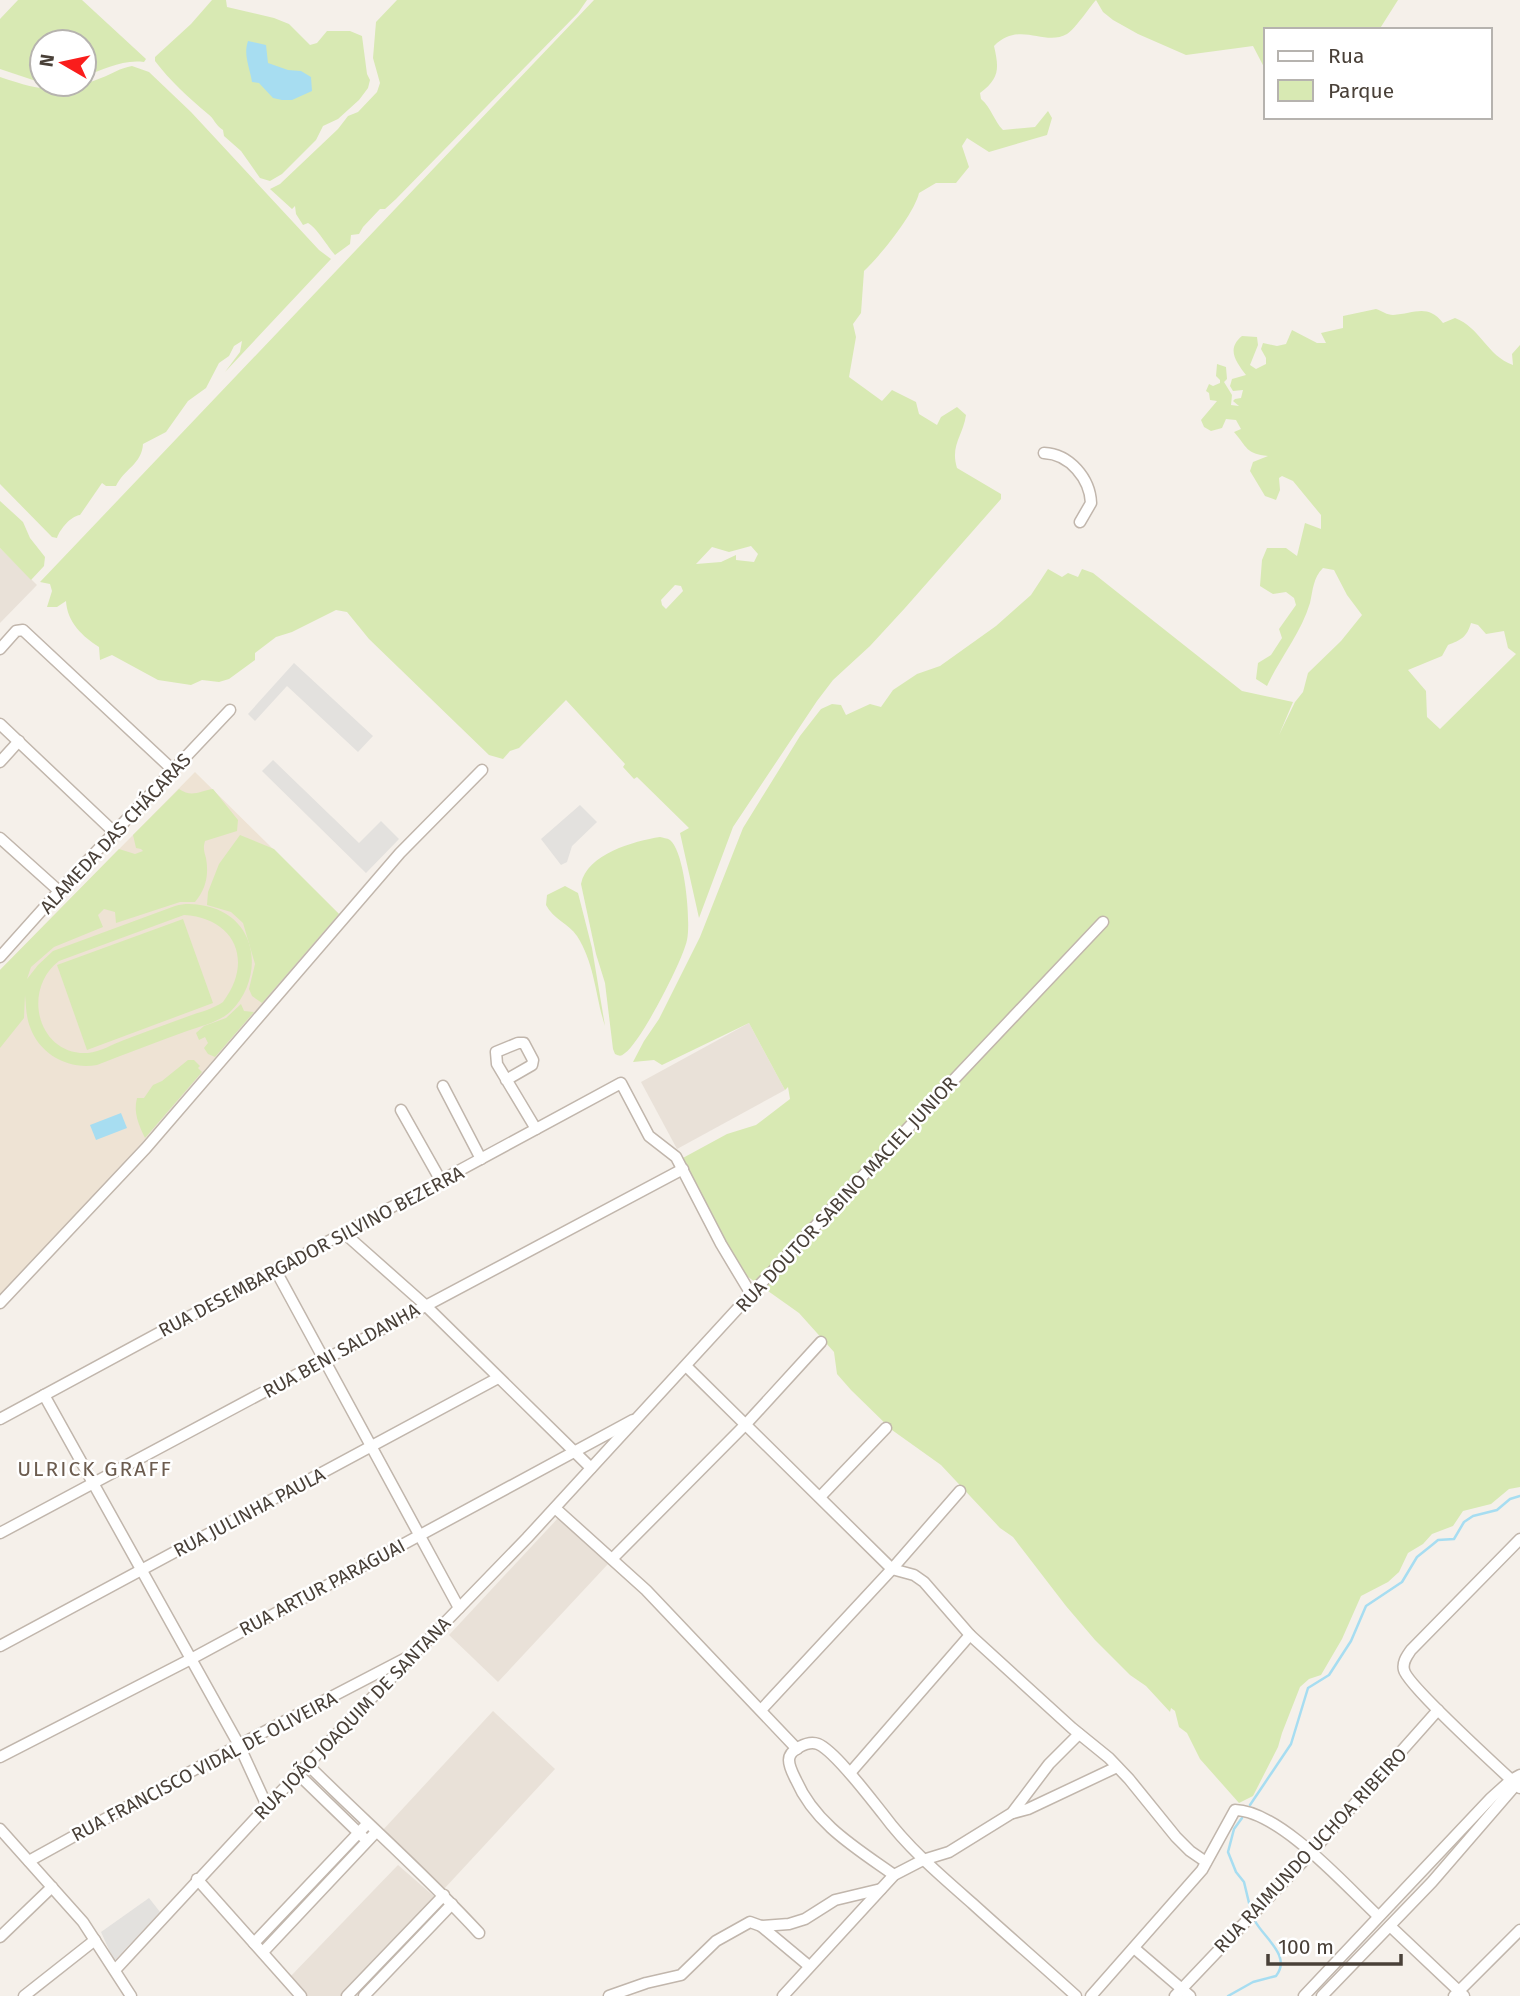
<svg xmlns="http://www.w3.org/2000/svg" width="1520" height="1996" font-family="'Fira Sans',sans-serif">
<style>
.residential{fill:#e9e1d8}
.education{fill:#eee3d4}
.green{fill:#d8e9b3;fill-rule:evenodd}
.parking{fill:#e3e1de}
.water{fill:#a7ddf1}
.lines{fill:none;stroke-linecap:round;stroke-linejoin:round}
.stream{stroke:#a7ddf1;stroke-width:2.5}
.minor-casing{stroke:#c1b6ac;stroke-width:13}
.minor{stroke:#fff;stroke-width:10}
.labels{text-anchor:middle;stroke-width:5;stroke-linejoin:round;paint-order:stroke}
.street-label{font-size:19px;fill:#494038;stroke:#fff}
.neighbourhood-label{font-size:21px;letter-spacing:2px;fill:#6c5c4f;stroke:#fff}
</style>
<rect width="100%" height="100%" fill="#f5f0ea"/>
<g class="residential">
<path d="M0,548L37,585L0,623Z"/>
<path d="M749,1023L785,1090L677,1149L641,1082Z"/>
<path d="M559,1517L608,1564L498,1682L449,1635Z"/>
<path d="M493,1711L555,1769L444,1889L382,1831Z"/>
<path d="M398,1865L437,1899L344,1996H305L289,1978Z"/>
</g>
<path class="education" d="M195,772L339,914L127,1160L0,1297V970Z"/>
<g class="green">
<path d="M18,0H82L146,59L144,62C122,59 104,70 84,76V42H42V83L0,69V19Z"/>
<path d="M212,0H226L227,7L274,18L289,24L310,45L317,43L327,31H350L362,36L367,74L370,80L368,88L359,100L338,119L323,126L316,140L282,174L270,181L260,178L241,151L224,136L223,130C215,125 214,118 208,114C189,98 170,81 155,61V57L191,24Z"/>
<path d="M397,0H587L578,13L396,199L385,209H380L363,227L359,234L351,235L350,244L335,255C328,247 316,227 308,223L303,225L296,214L295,206L292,209L270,189L280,184L338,129L348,116L358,112L377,92L380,83L373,58L376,22Z"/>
<path d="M594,0H1398L1379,30H1266L1265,69L1253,46L1186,55L1138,34L1113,20L1103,12L1096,0C1088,9 1076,28 1067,34C1044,47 1020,20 994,46C999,68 1000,78 980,93L981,99C991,107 994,121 1003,130L1035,127L1048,111L1052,118L1047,135L989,152L967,138L962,146L969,167L956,183H936L919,193C914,214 881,255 864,271L861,313L853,324L856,337L849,377L882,401L892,390L916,402L919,414L937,425L941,417L957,407L966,415C963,436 950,445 957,468L1001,494V499L905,608L870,646L833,680L817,701L733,827L699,918L680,833L689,828L637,777L634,779L623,767L625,764L566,700L519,748L510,751L503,759L489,755L369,639L347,612L336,610L292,632L276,637L255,653V660L229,679L219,682L202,680L191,685L158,680L112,655L100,660L99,647C83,637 67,622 66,601L57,607H47L52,591L50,584L40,582ZM751,546L758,554L754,562L736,560V555L721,562L696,564L712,547L729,552ZM675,585L681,586L683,591L666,609L662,605L661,600Z"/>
<path d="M132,66L149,72L191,112L319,250L331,259L225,372L240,352L242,341L234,346L229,356L219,363L206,388L188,401L166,432L143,444C142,464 124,469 116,486H106L102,483L80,515C71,516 60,529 57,538L52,537L0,484V77C42,91 59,95 101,78C112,74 120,68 132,66Z"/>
<path d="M1376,309C1382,311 1387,315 1393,315C1414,314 1427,303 1443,323L1455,318C1480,327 1487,356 1513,365L1512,354L1520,345V1487L1509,1489L1491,1504L1463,1511L1453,1526L1432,1534L1423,1544L1408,1553L1399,1572L1388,1582L1361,1596L1342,1639L1321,1675L1309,1679L1300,1687L1282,1733L1278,1747L1253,1796L1239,1803L1200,1759L1187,1733L1179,1727L1175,1711L1171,1708L1170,1712L1146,1686L1130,1675L1095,1640L1066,1606L1013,1537L1000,1528L941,1465L892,1430L851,1390L837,1374L834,1352L799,1313L741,1272L681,1159L727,1134L756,1125L790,1099L788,1087L785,1090L749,1023L662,1065L654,1060L633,1062L644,1041L659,1019L700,937L743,828L800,736L821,709L832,704L841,705L846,715L870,704L881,707L893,690L917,674L940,666L996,626L1031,595L1048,569L1062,577L1068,573L1078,577L1082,569L1093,573L1242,691L1293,702L1279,735L1295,702L1303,692L1308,673L1341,641L1362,615L1347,595L1334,570L1323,568C1313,578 1313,590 1310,603C1301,633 1280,658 1267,686L1256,679L1258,663L1271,655L1282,638L1279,629L1296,605L1294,598L1286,592L1273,594L1260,586L1262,560L1267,548H1286L1297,556L1305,523L1321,529V515L1293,481L1282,476L1279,478L1280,490L1276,500L1265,496L1250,471L1253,462L1268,456C1246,454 1247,447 1234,432L1241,429L1236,420L1226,419L1222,428L1211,431L1204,427L1201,420L1217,401L1210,400L1209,393L1206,391L1209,384L1213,386L1220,383V380L1216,376L1217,364L1226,367L1227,379L1224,382L1232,395L1231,405L1239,406L1233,401L1235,399L1241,398L1243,390L1233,391L1230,386L1232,379L1246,375C1236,362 1226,349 1242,336L1257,337L1258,345L1250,365L1256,369L1266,364V358L1261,349L1263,343L1277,346L1286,344L1292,330L1317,343H1326L1321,333L1343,328V316ZM1471,623L1478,625L1486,634L1504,631L1508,648L1516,654L1440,729L1427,717L1426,691L1408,670L1442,656L1448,645C1461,640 1467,637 1471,623Z"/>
<path d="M0,501L23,522L30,538L45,557L44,566L31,580L0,548Z"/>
<path d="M179,789C192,798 199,791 213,789L238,820L237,831L205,841C203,848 204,851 206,858C209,875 206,889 195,902H180L116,923L115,912L104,909L98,915L103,927L54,947L31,967L27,979L38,965L53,951L175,906C186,903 195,904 206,906C258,917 265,977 231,1011C220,1022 201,1026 187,1031C157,1042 127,1053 97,1065C69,1070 40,1055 30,1027C26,1017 26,1005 25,995L24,1018L0,1048V970L119,849L135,854L143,851L141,849L136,848L133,835ZM184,915C235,918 254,961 223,1002C213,1009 200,1012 189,1016C167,1024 145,1032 124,1040C113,1044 100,1052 88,1053C38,1056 21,990 59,961Z"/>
<path d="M240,835L274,849L339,914L262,1003L252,996L249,989L255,964L243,923L231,912L207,905L208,892L219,864Z"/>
<path d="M660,837C663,838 667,838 670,840C685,852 691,922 687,940C683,960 641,1042 625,1053C620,1057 620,1056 615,1054L613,1049L605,983L596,954L581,884C587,854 634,841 660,837Z"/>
<path d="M565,886L578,893L592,948L605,1026C595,995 595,964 577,936C569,924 553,919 546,905L547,895Z"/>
<path d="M183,919L213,1003L87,1050L57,965Z"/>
<path d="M241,1004L244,1011L254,1012L215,1057L208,1054L204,1048L208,1043L205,1037L199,1040L196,1033L204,1026L226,1018Z"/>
<path d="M188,1060H194L200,1066L198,1068L202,1072L145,1138C139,1125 133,1113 137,1098H144L153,1085L162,1081Z"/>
</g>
<g class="parking">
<path d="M294,663L373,736L358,752L287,686L255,721L248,714Z"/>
<path d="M273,760L359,843L381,821L399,839L366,873L262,771Z"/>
<path d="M580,805L597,822L572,846L567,862L561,865L541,839Z"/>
<path d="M149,1898L160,1912L114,1961L101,1932Z"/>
</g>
<g class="water">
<path d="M248,41L266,45L268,63L288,70L301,71L311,77L312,91L292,100H282L273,98L259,83L252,82C250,68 243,55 248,41Z"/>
<path d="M121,1113L127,1128L96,1140L90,1125Z"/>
</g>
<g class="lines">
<g class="stream">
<path d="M1250,1805L1291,1744L1308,1688L1329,1675L1351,1641L1366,1606L1402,1582L1417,1557L1432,1545L1438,1540L1454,1539L1464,1522L1473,1516L1497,1510L1510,1499L1520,1496"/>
<path d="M1242,1818L1234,1829L1228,1852L1236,1872L1244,1882L1250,1907"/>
<path d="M1228,1996L1253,1982L1276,1976C1292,1956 1264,1938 1255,1921"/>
</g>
<defs>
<g id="minor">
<path d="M1044,453C1070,454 1090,479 1091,503L1080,522"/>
<path d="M0,649L16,631L23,630L174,771"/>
<path d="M0,724L114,832"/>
<path d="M0,762L19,741"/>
<path d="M0,838L59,891"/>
<path d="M0,957L59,891L230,710"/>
<path d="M506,1080L532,1065L533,1060L524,1043H518L496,1052L497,1064L536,1129"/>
<path d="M443,1086L481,1159"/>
<path d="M401,1110L441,1181"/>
<path d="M344,1233L424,1304L591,1468"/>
<path d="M276,1271L459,1608"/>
<path d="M0,1303L146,1148L400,853L482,770"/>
<path d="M686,1366L892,1569L914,1575L924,1582L970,1635L1072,1728L1109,1758L1129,1779L1176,1837L1190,1851L1206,1862"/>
<path d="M44,1395L239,1745L267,1806"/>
<path d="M0,1419L621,1083L649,1136L676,1157L721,1244L751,1294"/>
<path d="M820,1497L886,1428"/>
<path d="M555,1508L646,1590L797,1749"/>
<path d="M0,1533C228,1412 454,1289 683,1169"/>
<path d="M1520,1539L1411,1650C1407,1656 1402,1662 1404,1670C1407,1685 1503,1772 1520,1788"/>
<path d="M613,1558L746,1424L821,1342"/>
<path d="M0,1646L498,1378"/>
<path d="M761,1710L892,1569L960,1491"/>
<path d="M0,1757L191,1659L633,1420"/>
<path d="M307,1764C364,1821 425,1874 479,1933"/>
<path d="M850,1773L970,1635"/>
<path d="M298,1774L363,1837"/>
<path d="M1013,1813L1028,1809L1117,1767"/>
<path d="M0,1829L83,1922L131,1996"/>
<path d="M29,1861L239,1745L408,1657"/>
<path d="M894,1875C856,1848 815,1824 796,1780C793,1774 789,1767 789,1760C789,1750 808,1740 818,1744C835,1751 870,1798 883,1814C908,1848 941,1876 973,1904C1007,1935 1042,1965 1076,1996"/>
<path d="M197,1879L301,1996"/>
<path d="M761,1926L789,1924L805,1919L835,1900L881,1889"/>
<path d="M1390,1926L1464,1996"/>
<path d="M0,1937L52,1887"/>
<path d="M254,1943L367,1824"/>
<path d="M1134,1948L1190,1996"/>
<path d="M263,1952L375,1833"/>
<path d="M115,1970L267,1806L527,1538L751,1294L1103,922"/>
<path d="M24,1996L95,1940"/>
<path d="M347,1996L444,1895"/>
<path d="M364,1996L452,1904"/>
<path d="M609,1996L646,1983L681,1975L716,1941L750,1922L761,1926L809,1966"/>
<path d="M783,1996L894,1875L923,1860L949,1852L1012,1813L1049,1764L1079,1734"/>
<path d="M1091,1996L1202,1870L1235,1810C1280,1811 1346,1886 1378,1916"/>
<path d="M1175,1996L1311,1853L1438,1710"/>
<path d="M1304,1996L1491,1798L1511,1780L1520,1775"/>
<path d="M1322,1996L1432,1882L1520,1780"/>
<path d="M1454,1996L1520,1930"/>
</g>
</defs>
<use href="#minor" class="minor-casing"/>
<use href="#minor" class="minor"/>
</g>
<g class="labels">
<g class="street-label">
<text transform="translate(115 833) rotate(-47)" y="7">ALAMEDA DAS CHÁCARAS</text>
<text transform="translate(846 1194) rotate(-47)" y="7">RUA DOUTOR SABINO MACIEL JUNIOR</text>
<text transform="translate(311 1251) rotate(-28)" y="7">RUA DESEMBARGADOR SILVINO BEZERRA</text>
<text transform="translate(341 1350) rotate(-29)" y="7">RUA BENI SALDANHA</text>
<text transform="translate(249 1512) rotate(-28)" y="7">RUA JULINHA PAULA</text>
<text transform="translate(322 1587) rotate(-28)" y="7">RUA ARTUR PARAGUAI</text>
<text transform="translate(352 1718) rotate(-46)" y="7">RUA JOÃO JOAQUIM DE SANTANA</text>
<text transform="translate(204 1766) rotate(-28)" y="7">RUA FRANCISCO VIDAL DE OLIVEIRA</text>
<text transform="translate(1310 1850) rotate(-47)" y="7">RUA RAIMUNDO UCHOA RIBEIRO</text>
</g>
<g class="neighbourhood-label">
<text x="95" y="1476">ULRICK GRAFF</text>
</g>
</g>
<rect x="1264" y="28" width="228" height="91" fill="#ffffff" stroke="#b6b3af" stroke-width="2"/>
<rect x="1278" y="51" width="35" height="10" fill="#ffffff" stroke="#b6b3af" stroke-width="2"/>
<text x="1328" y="63" font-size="21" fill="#494038">Rua</text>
<rect x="1278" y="80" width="35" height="21" fill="#d8e9b3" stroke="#b6b3af" stroke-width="2"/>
<text x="1328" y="98" font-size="21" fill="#494038">Parque</text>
<g transform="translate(63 63) rotate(279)"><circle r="33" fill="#ffffff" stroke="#b6b3af" stroke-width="2"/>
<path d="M0-5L12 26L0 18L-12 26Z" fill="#fa1d1c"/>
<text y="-10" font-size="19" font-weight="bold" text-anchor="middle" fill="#494038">N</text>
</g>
<path d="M1268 1954v10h133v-10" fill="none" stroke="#494038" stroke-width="3.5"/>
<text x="1278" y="1954" font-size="21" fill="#494038" stroke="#ffffff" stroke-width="5" paint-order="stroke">100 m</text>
</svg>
